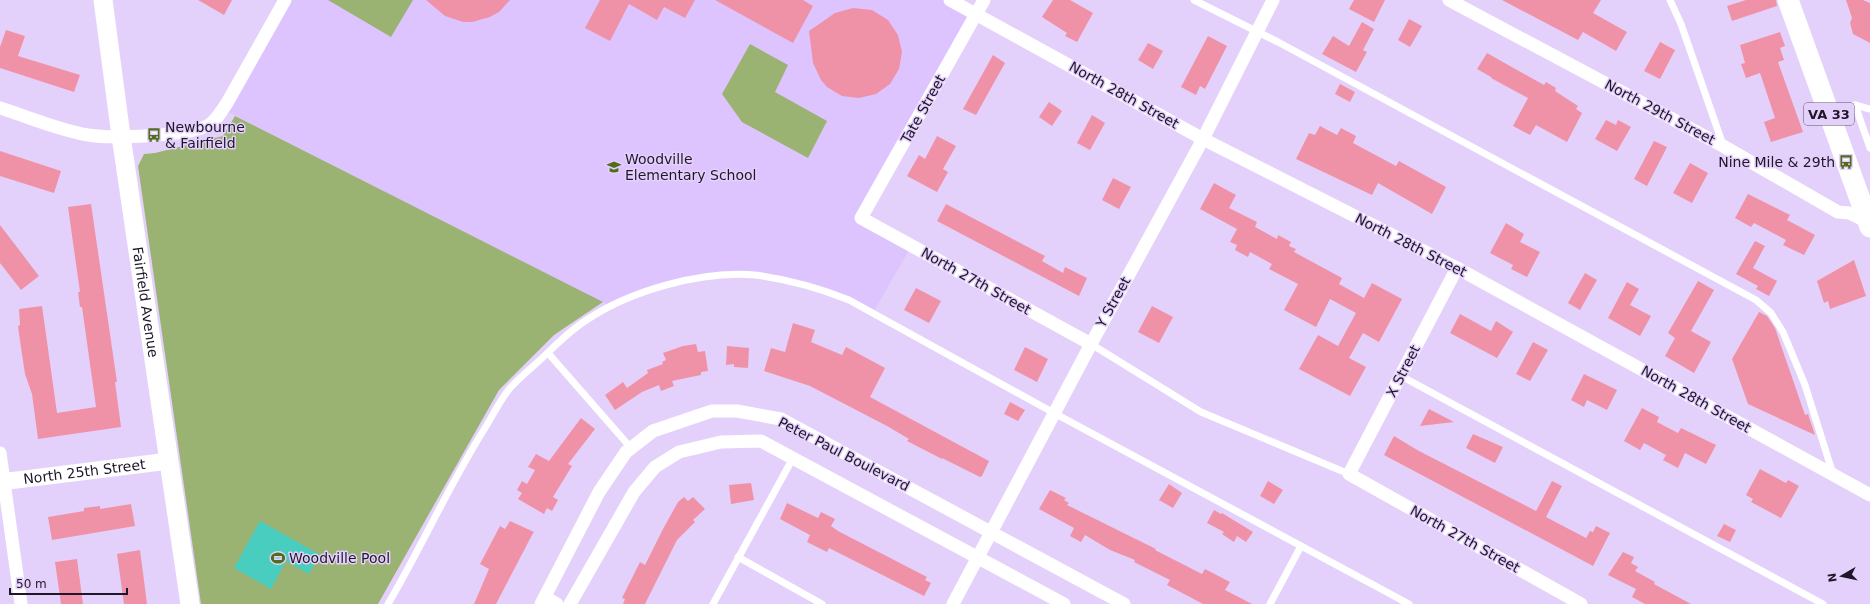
<svg xmlns="http://www.w3.org/2000/svg" width="1870" height="604" font-family="'DejaVu Sans',sans-serif">
<style>
.built{fill:#dec4fe}
.green{fill:#9ab272}
.water{fill:#49cdbf}
.building{fill:#f092a7}
.lines{fill:none;stroke-linecap:round;stroke-linejoin:round}
.service{stroke:#fff;stroke-width:7}
.minor{stroke:#fff;stroke-width:13}
.tertiary{stroke:#fff;stroke-width:17}
.secondary{stroke:#fff;stroke-width:19}
.primary{stroke:#fff;stroke-width:21}
.labels{text-anchor:middle;stroke-width:3;stroke-linejoin:round;paint-order:stroke}
.shield{fill:#e4d1fb;stroke:#5a4e68;stroke-width:1}
.shield-label{font-size:13px;font-weight:bold;fill:#1f1629}
.street-label{font-size:14px;fill:#1f1629;stroke:#e4d1fb}
.poi-label{font-size:14px;fill:#1f1629;stroke:#e4d1fb;text-anchor:start}
</style>
<rect width="100%" height="100%" fill="#e4d1fb"/>
<path class="built" d="M286,0H946L976,16L863,218L912,245L874,311L796,284L739,275L685,281L612,307L224,110Z"/>
<g class="green">
<path d="M328,0H413L391,37Z"/>
<path d="M750,44L788,65L775,92L827,121L808,158L742,122L722,94Z"/>
<path d="M235,116L603,302L554,335L499,390L378,604H201L138,166L144,154L155,153L223,136Z"/>
</g>
<path class="water" d="M260,521L319,554L309,574L286,561L271,589L234,568Z"/>
<g class="building">
<path d="M198,0H232L224,15Z"/>
<path d="M426,0H510L499,12L490,17L472,22H463L445,16Z"/>
<path d="M600,0H695L685,18L664,7L657,20L629,4L610,41L585,28Z"/>
<path d="M715,0H803L813,6L793,43Z"/>
<path d="M1053,0H1070L1093,13L1077,42L1065,36L1067,33L1042,17Z"/>
<path d="M1354,0H1385L1374,22L1349,9Z"/>
<path d="M1502,0H1601L1593,13L1627,32L1616,51L1583,32L1578,40Z"/>
<path d="M1746,0H1776L1777,6L1732,21L1727,6Z"/>
<path d="M1846,0H1863L1870,3V43L1853,34L1850,23L1852,18Z"/>
<path d="M853,8L872,10L888,20L898,35L902,52L899,69L890,84L876,94L859,98L842,96L827,87L821,80L813,63L809,31L835,13Z"/>
<path d="M1409,19L1422,26L1410,47L1398,40Z"/>
<path d="M1362,22L1374,29L1363,50L1367,52L1356,72L1322,54L1333,36L1349,46Z"/>
<path d="M6,30L25,36L18,56L80,75L74,92L0,68V47Z"/>
<path d="M1780,32L1785,46L1780,48L1784,60L1778,62L1803,132L1771,142L1764,122L1775,118L1760,73L1746,78L1741,64L1745,63L1740,45Z"/>
<path d="M1208,36L1227,46L1205,89L1200,86L1196,95L1181,87Z"/>
<path d="M1660,42L1675,50L1660,79L1644,71Z"/>
<path d="M1148,43L1163,51L1153,69L1138,60Z"/>
<path d="M1487,53L1544,85L1546,82L1556,88L1555,91L1578,106L1576,109L1582,113L1567,142L1536,125L1530,135L1513,126L1528,98L1491,78V77L1477,69Z"/>
<path d="M993,55L1005,63L976,115L963,109Z"/>
<path d="M1340,84L1355,92L1350,102L1335,94Z"/>
<path d="M1049,102L1062,111L1052,126L1039,117Z"/>
<path d="M1092,115L1105,123L1090,150L1077,143Z"/>
<path d="M1606,120L1616,125L1618,120L1631,127L1617,151L1595,139Z"/>
<path d="M1320,126L1337,135L1341,128L1356,136L1353,143L1396,166L1399,161L1446,187L1432,214L1378,183L1372,195L1296,159L1309,133L1315,135Z"/>
<path d="M937,136L956,146L943,169L948,172L937,192L907,176L919,155L925,159Z"/>
<path d="M1654,141L1667,147L1647,186L1634,179Z"/>
<path d="M0,151L61,171L54,193L0,176Z"/>
<path d="M1690,163L1708,173L1692,203L1673,193Z"/>
<path d="M1113,178L1131,187L1119,209L1102,200Z"/>
<path d="M1214,183L1236,195L1229,208L1257,222L1255,227L1277,239L1278,235L1291,242L1289,246L1296,249L1294,252L1342,278L1339,284L1364,298L1372,283L1402,299L1379,342L1363,333L1349,358L1366,367L1350,396L1299,369L1318,335L1338,346L1356,313L1330,299L1316,327L1284,310L1298,284L1269,269L1272,264L1250,252L1248,257L1235,250L1237,245L1230,242L1237,229L1200,209Z"/>
<path d="M1748,194L1790,215L1787,220L1815,235L1804,255L1783,245L1786,240L1754,223L1751,227L1735,218Z"/>
<path d="M91,204L117,382H115L121,427L38,439L32,394L25,374L20,341L18,326L20,325L19,309L42,306L57,413L96,407L82,307H80L78,292H80L68,207Z"/>
<path d="M946,204L1045,256L1042,261L1063,273L1065,267L1087,278L1079,296L937,221Z"/>
<path d="M1506,223L1524,234L1520,242L1540,252L1527,277L1511,269L1513,265L1490,253Z"/>
<path d="M0,225L39,276L21,290L0,263Z"/>
<path d="M1755,241L1765,246L1753,268L1777,281L1769,296L1756,289L1758,286L1736,274Z"/>
<path d="M1854,260L1866,296L1830,309L1828,301L1824,303L1817,281Z"/>
<path d="M1585,273L1597,280L1580,310L1568,303Z"/>
<path d="M1698,281L1714,290L1691,331L1711,342L1694,373L1665,356L1675,338L1668,333Z"/>
<path d="M1627,282L1639,289L1630,305L1651,316L1640,336L1608,318Z"/>
<path d="M916,288L941,301L929,323L904,310Z"/>
<path d="M1152,306L1173,317L1159,343L1138,332Z"/>
<path d="M1759,312L1767,316L1775,328L1805,415L1808,414L1815,435L1748,404L1732,359Z"/>
<path d="M1460,314L1491,331L1496,321L1513,332L1497,358L1450,333Z"/>
<path d="M793,323L815,330L811,342L842,355L846,347L885,368L870,397L989,461L982,476L980,477L942,458V459L907,441L909,439L887,426L810,386L764,371L771,348L785,352Z"/>
<path d="M1533,342L1548,350L1530,381L1516,374Z"/>
<path d="M696,344L698,352L705,351L708,371L701,372V375L672,381L674,386L661,391L659,385L642,392L615,410L605,395L623,382L627,388L648,373L647,370L663,364L662,362L666,360L663,353L683,346Z"/>
<path d="M727,346L749,348L748,368L734,367V364L726,365Z"/>
<path d="M1025,347L1048,359L1037,382L1014,370Z"/>
<path d="M1584,374L1617,390L1607,410L1587,400L1584,407L1571,400Z"/>
<path d="M1010,402L1025,410L1018,421L1004,414Z"/>
<path d="M1642,408L1659,417L1657,422L1678,433L1681,428L1716,445L1706,464L1685,453L1678,468L1663,460L1666,455L1644,443L1640,450L1624,441Z"/>
<path d="M1429,409L1454,422L1420,426Z"/>
<path d="M581,418L595,429L568,464L572,466L553,497L558,500L552,511L547,508L544,514L518,499L522,493L517,490L522,481L527,484L535,470L528,467L536,454L549,461Z"/>
<path d="M1473,434L1503,447L1495,463L1466,448Z"/>
<path d="M1394,436L1419,451L1536,511L1552,481L1562,486L1546,517L1586,538L1590,531L1593,532L1596,526L1610,533L1593,566L1384,455Z"/>
<path d="M1760,469L1786,483L1788,480L1799,486L1781,518L1751,502L1753,499L1746,495Z"/>
<path d="M1268,481L1283,490L1274,504L1260,496Z"/>
<path d="M751,483L754,500L731,504L729,485Z"/>
<path d="M1169,484L1182,493L1173,508L1159,500Z"/>
<path d="M1050,490L1066,498L1064,500L1069,503L1067,505L1156,549L1155,550L1202,574L1205,569L1230,582L1225,590L1252,604H1203L1167,585L1170,580L1134,562L1135,560L1110,550L1085,535L1081,542L1070,536L1074,528L1039,509Z"/>
<path d="M684,497L688,501L693,497L705,509L693,520L695,522L677,540L645,604H623L625,599L622,598L640,562L645,565L663,529L678,502Z"/>
<path d="M787,503L818,518L821,512L835,519L831,526L838,531L927,577L925,580L931,583L924,596L829,548L827,552L807,542L810,535L780,519Z"/>
<path d="M131,504L135,526L52,540L48,517L84,511V508L100,506V509Z"/>
<path d="M1214,510L1221,514L1222,513L1253,532L1246,542L1237,536L1234,542L1222,534L1224,532L1207,523Z"/>
<path d="M510,521L534,532L532,535L496,604H474L489,569L480,564L500,526L505,529Z"/>
<path d="M1724,524L1736,530L1730,542L1717,536Z"/>
<path d="M140,550L147,604H124L117,554Z"/>
<path d="M1623,552L1634,557L1631,563L1638,567L1635,571L1655,582L1654,584L1691,604H1645L1632,597L1636,589L1608,575Z"/>
<path d="M77,559L83,604H61L55,562Z"/>
</g>
<g class="lines">
<g class="service">
<path d="M1194,0L1278,42L1756,300L1771,313L1783,332L1805,385L1833,474"/>
<path d="M1670,0L1681,24L1723,145"/>
<path d="M1855,105L1870,148"/>
<path d="M1830,114L1855,105L1870,109"/>
<path d="M1091,344L1201,412L1349,474"/>
<path d="M548,353L631,448"/>
<path d="M1401,376L1823,604"/>
<path d="M738,557L822,604"/>
<path d="M388,604C422,546 449,485 485,428C493,415 500,400 510,388C519,378 530,369 540,360C554,347 568,332 585,321C629,291 702,270 755,275C787,279 819,288 849,300L1054,413L1409,604"/>
<path d="M713,604L793,458"/>
<path d="M1270,604L1301,546"/>
</g>
<g class="minor">
<path d="M950,0L1203,139L1457,268L1870,495"/>
<path d="M984,0L861,218L1091,344"/>
<path d="M1449,0L1723,146L1838,212L1849,213L1870,223"/>
<path d="M0,108C29,117 58,130 88,135C111,139 186,136 207,126C216,122 221,111 227,103L285,0"/>
<path d="M1457,268L1349,474L1581,604"/>
<path d="M0,453L21,604"/>
<path d="M545,597L557,604"/>
<path d="M541,604L599,492L626,452L653,431L712,411H737L781,419L1124,604"/>
<path d="M570,604L634,492L655,467L679,452L721,442L761,441L1064,604"/>
<path d="M953,604L1091,344L1203,139L1273,0"/>
</g>
<path class="tertiary" id="s1" d="M0,482L169,461"/>
<path class="secondary" id="s2" d="M103,0L121,136L190,604"/>
<path class="primary" d="M1788,0L1870,227"/>
</g>
<defs>
<symbol id="bus-bare" viewBox="-9 -9 18 18"><path d="M-5-6H5V4H4V6H2V4H-2V6H-4V4H-5ZM-3.5-4V0h7V-4ZM-3.5 1.2v1.5H-2V1.2ZM2 1.2v1.5H3.5V1.2Z" fill="#526b1c" stroke="#e4d1fb" stroke-width="2.5" paint-order="stroke"/></symbol>
<symbol id="school-bare" viewBox="-9 -9 18 18"><path d="M0-5L7-2L0 1L-7-2ZM-4 1L0 2.5L4 1V4Q0 6-4 4Z" fill="#526b1c" stroke="#e4d1fb" stroke-width="2.5" paint-order="stroke"/></symbol>
<symbol id="stadium-bare" viewBox="-9 -9 18 18"><path d="M0-5a6.5 5 0 1 0 0 10a6.5 5 0 1 0 0-10ZM-3.5-1.8h7v3.6h-7Z" fill="#526b1c" stroke="#e4d1fb" stroke-width="2.5" paint-order="stroke"/></symbol>
</defs>
<g fill-rule="evenodd">
<use href="#bus-bare" x="144" y="125" width="20" height="20"/>
<use href="#bus-bare" x="1836" y="152" width="20" height="20"/>
<use href="#school-bare" x="604" y="157" width="20" height="20"/>
<use href="#stadium-bare" x="268" y="548" width="20" height="20"/>
</g>
<g class="labels">
<rect class="shield" x="1804" y="103" width="50" height="22" rx="3"/>
<g class="shield-label">
<text x="1829" y="119">VA 33</text>
</g>
<g class="street-label">
<text transform="translate(1124 95) rotate(29)" y="5">North 28th Street</text>
<text transform="translate(923 109) rotate(-61)" y="5">Tate Street</text>
<text transform="translate(1660 112) rotate(28)" y="5">North 29th Street</text>
<text transform="translate(1411 245) rotate(27)" y="5">North 28th Street</text>
<text transform="translate(976 281) rotate(29)" y="5">North 27th Street</text>
<text dy="5" stroke="none"><textPath href="#s2" startOffset="305">Fairfield Avenue</textPath></text>
<text transform="translate(1113 302) rotate(-61)" y="5">Y Street</text>
<text transform="translate(1403 371) rotate(-63)" y="5">X Street</text>
<text transform="translate(1696 399) rotate(29)" y="5">North 28th Street</text>
<text transform="translate(844 454) rotate(27)" y="5">Peter Paul Boulevard</text>
<text dy="5" stroke="none"><textPath href="#s1" startOffset="85">North 25th Street</textPath></text>
<text transform="translate(1465 539) rotate(29)" y="5">North 27th Street</text>
</g>
<g class="poi-label">
<text x="165" y="132">Newbourne<tspan x="165" dy="16">&amp; Fairfield</tspan></text>
<text x="625" y="164">Woodville<tspan x="625" dy="16">Elementary School</tspan></text>
<text x="1835" y="167" text-anchor="end">Nine Mile &amp; 29th</text>
<text x="289" y="563">Woodville Pool</text>
</g>
</g>
<g transform="translate(1842 576) rotate(261)" stroke="#e4d1fb" stroke-width="3" paint-order="stroke">
<path d="M0-3L7 15L0 10L-7 15Z" fill="#1f1629"/>
<text y="-6" font-size="11" font-weight="bold" text-anchor="middle" fill="#1f1629">N</text>
</g>
<path d="M10 588v6h117v-6" fill="none" stroke="#1f1629" stroke-width="2"/>
<text x="16" y="588" font-size="12" fill="#1f1629" stroke="#e4d1fb" stroke-width="3" paint-order="stroke">50 m</text>
</svg>
